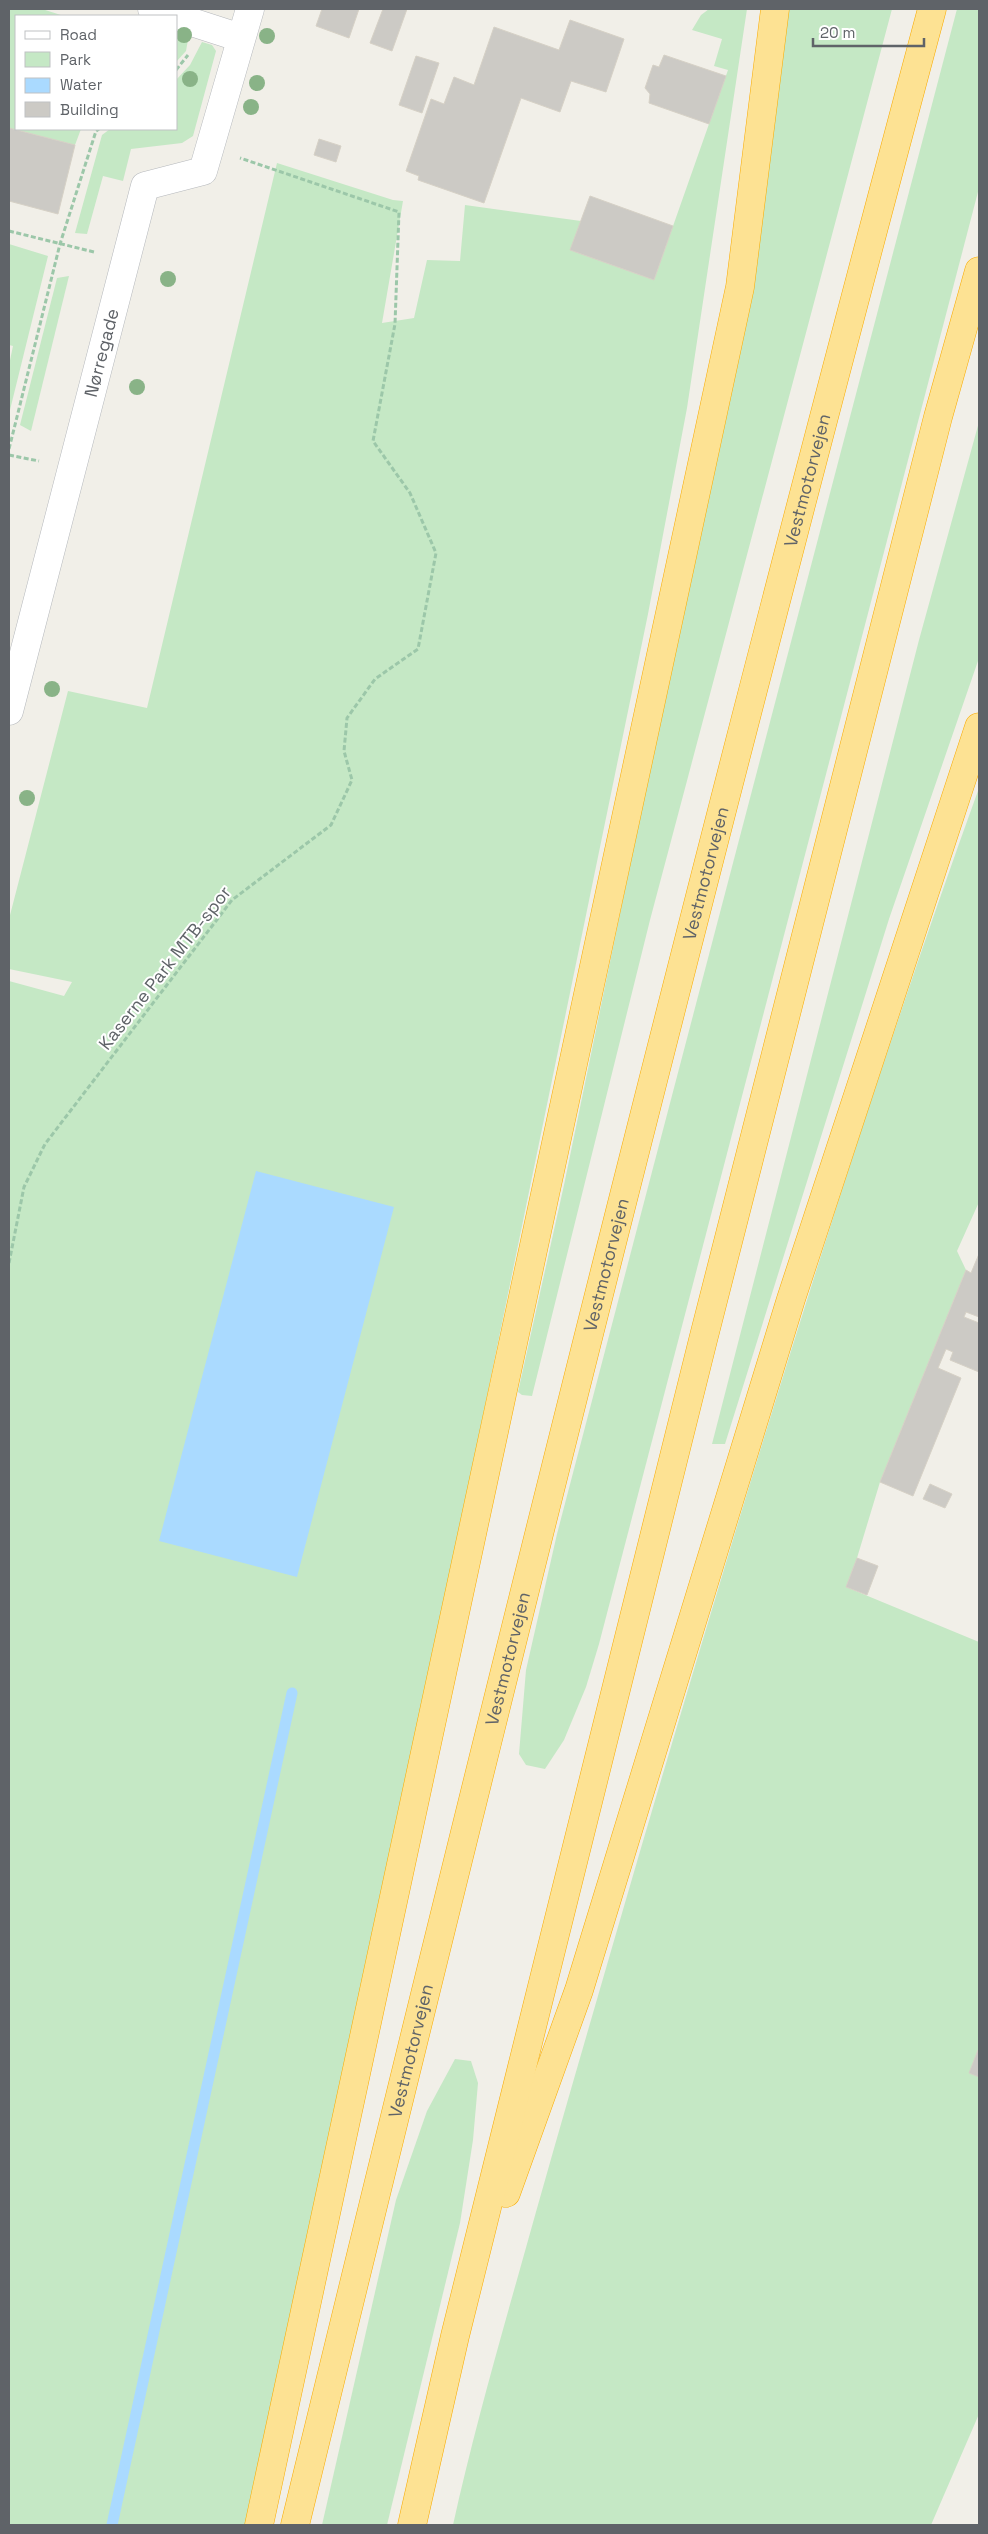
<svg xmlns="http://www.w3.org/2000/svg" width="988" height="2534" font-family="'Space Grotesk',sans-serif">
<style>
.green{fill:#c5e8c5}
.water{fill:#aadaff}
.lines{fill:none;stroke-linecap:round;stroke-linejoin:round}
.stream{stroke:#aadaff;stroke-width:11}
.building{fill:#cccac5;stroke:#d6d1c6}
.street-casing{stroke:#b5b8bc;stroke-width:29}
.highway-casing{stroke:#f9ab00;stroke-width:29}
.path{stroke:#9cc7a9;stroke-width:3;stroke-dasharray:5 2.5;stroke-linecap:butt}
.street{stroke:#fff;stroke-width:28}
.highway{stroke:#fde293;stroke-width:28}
.tree{fill:#89b387}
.labels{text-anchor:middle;stroke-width:4;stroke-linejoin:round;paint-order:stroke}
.street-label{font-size:18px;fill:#5f6368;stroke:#fff}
</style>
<rect width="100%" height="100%" fill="#f1efe8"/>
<g class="green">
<path d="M9,9H42L64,16H16V129H81L75,145L9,128Z"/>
<path d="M709,9H747L687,408L648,614L452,1566L246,2525H9V981L64,996L72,982L9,969V919L68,691L147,708L277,163L393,200L403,201L382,323L414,318L427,260L460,261L465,205L581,221L571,250L654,280L728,70L714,66L722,39L692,30L701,15Z"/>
<path d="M788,9H892L650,920L532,1396L522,1395L518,1392L564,1185L668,681Z"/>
<path d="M957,9H979V188L599,1644L586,1687L564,1740L545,1769L526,1765L519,1754L526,1670L557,1534Z"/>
<path d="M176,18L189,34L186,51L176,62Z"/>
<path d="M202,42L212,45L216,51L193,136L182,143L131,149L123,181L103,176L87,234L75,233L102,135L110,129H176V80L190,65Z"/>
<path d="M9,244L48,256L9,414V365L13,346L9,345Z"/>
<path d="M69,276L31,431L20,425L57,278Z"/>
<path d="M979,422V658L889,919L725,1444H712L919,640Z"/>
<path d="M979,788V1202L957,1251L966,1270L880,1482L857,1558L846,1587L979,1642V2414L931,2525H453C472,2439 496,2354 520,2269C559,2129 600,1989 641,1848C746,1492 853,1137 979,788Z"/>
<path d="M455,2059L471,2061L478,2083L473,2140L460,2223L387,2525H322L396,2200L427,2111Z"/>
</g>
<path class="water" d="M256,1171L394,1207L297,1577L159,1541Z"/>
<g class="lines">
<path class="stream" d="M112,2525L292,1693"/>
</g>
<g class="building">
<path d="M322,9H359L349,38L316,26Z"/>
<path d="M383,9H407L392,51L370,43Z"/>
<path d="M570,20L624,39L606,92L571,81L560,112L521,98L484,203L418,180L419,176L406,171L431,99L444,104L454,77L474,85L494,27L559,50Z"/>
<path d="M664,55L726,76L709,124L649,103L650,94L645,88L653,65L659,67Z"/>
<path d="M416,56L439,63L422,113L399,105Z"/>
<path d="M9,128L75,145L58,214L9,201Z"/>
<path d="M319,139L341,146L336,162L314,155Z"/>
<path d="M590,196L673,226L654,280L570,250Z"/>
<path d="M979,1254V1317L966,1312L964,1317L979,1323V1372L950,1360L953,1352L946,1349L938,1368L961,1378L913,1496L880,1482L966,1270L971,1273Z"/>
<path d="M930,1484L952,1494L945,1508L923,1499Z"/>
<path d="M857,1558L878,1566L867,1595L846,1587Z"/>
<path d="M978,2050L979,2051V2077L969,2073Z"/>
</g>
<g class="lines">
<defs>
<g id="street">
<path d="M152,9L174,16"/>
<path d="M176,17L241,38"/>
<path id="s1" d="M9,711L145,186L203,171L250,9"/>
</g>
<g id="highway">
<path d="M506,2193L579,1990L791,1299L979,727"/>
<path d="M259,2525L740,287L775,9"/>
<path id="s2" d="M295,2525C500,1684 708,845 932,9"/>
<path d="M412,2525L455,2336L703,1340L938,417L979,271"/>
</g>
</defs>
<use href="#street" class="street-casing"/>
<use href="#highway" class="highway-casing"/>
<g class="path">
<path d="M176,70L188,55"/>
<path d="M9,231L94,252"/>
<path d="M9,449L60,244L96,131L99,129"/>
<path d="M9,455L39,461"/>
<path d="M9,1263L24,1187L45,1144L232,900L331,825L352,780L344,751L347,718L375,679L418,649L436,553L410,493L373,441L395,324L399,212L240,158"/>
</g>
<use href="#street" class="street"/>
<use href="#highway" class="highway"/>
</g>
<g class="tree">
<circle cx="184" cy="35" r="8"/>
<circle cx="267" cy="36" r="8"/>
<circle cx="190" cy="79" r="8"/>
<circle cx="257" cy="83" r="8"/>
<circle cx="251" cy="107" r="8"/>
<circle cx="168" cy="279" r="8"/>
<circle cx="137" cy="387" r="8"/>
<circle cx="52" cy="689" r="8"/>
<circle cx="27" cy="798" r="8"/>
</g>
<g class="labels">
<g class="street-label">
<text dy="6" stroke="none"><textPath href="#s1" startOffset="370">Nørregade</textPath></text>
<text dy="6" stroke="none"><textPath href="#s2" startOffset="2108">Vestmotorvejen</textPath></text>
<text dy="6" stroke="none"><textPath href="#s2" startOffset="1702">Vestmotorvejen</textPath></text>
<text transform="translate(165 968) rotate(-52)" y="6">Kaserne Park MTB-spor</text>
<text dy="6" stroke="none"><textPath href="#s2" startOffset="1298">Vestmotorvejen</textPath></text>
<text dy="6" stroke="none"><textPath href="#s2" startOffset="892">Vestmotorvejen</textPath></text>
<text dy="6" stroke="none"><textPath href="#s2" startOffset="488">Vestmotorvejen</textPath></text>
</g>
</g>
<rect width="988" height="2534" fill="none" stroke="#5f6368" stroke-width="20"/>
<rect x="15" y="15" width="162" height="115" fill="#ffffff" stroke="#bfc1c3"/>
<rect x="25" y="31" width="25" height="8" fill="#ffffff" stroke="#bfc1c3"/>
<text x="60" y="40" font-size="15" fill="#5f6368">Road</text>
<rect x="25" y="52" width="25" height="15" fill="#c5e8c5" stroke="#bfc1c3"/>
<text x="60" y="65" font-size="15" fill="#5f6368">Park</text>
<rect x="25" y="78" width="25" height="15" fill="#aadaff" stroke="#bfc1c3"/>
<text x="60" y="90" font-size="15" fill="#5f6368">Water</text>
<rect x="25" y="102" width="25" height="15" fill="#cccac5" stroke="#bfc1c3"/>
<text x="60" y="115" font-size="15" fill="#5f6368">Building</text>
<path d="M813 38v8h111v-8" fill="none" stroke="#5f6368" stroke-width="2.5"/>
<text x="820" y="38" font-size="15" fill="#5f6368" stroke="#ffffff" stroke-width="4" paint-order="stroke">20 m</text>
</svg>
